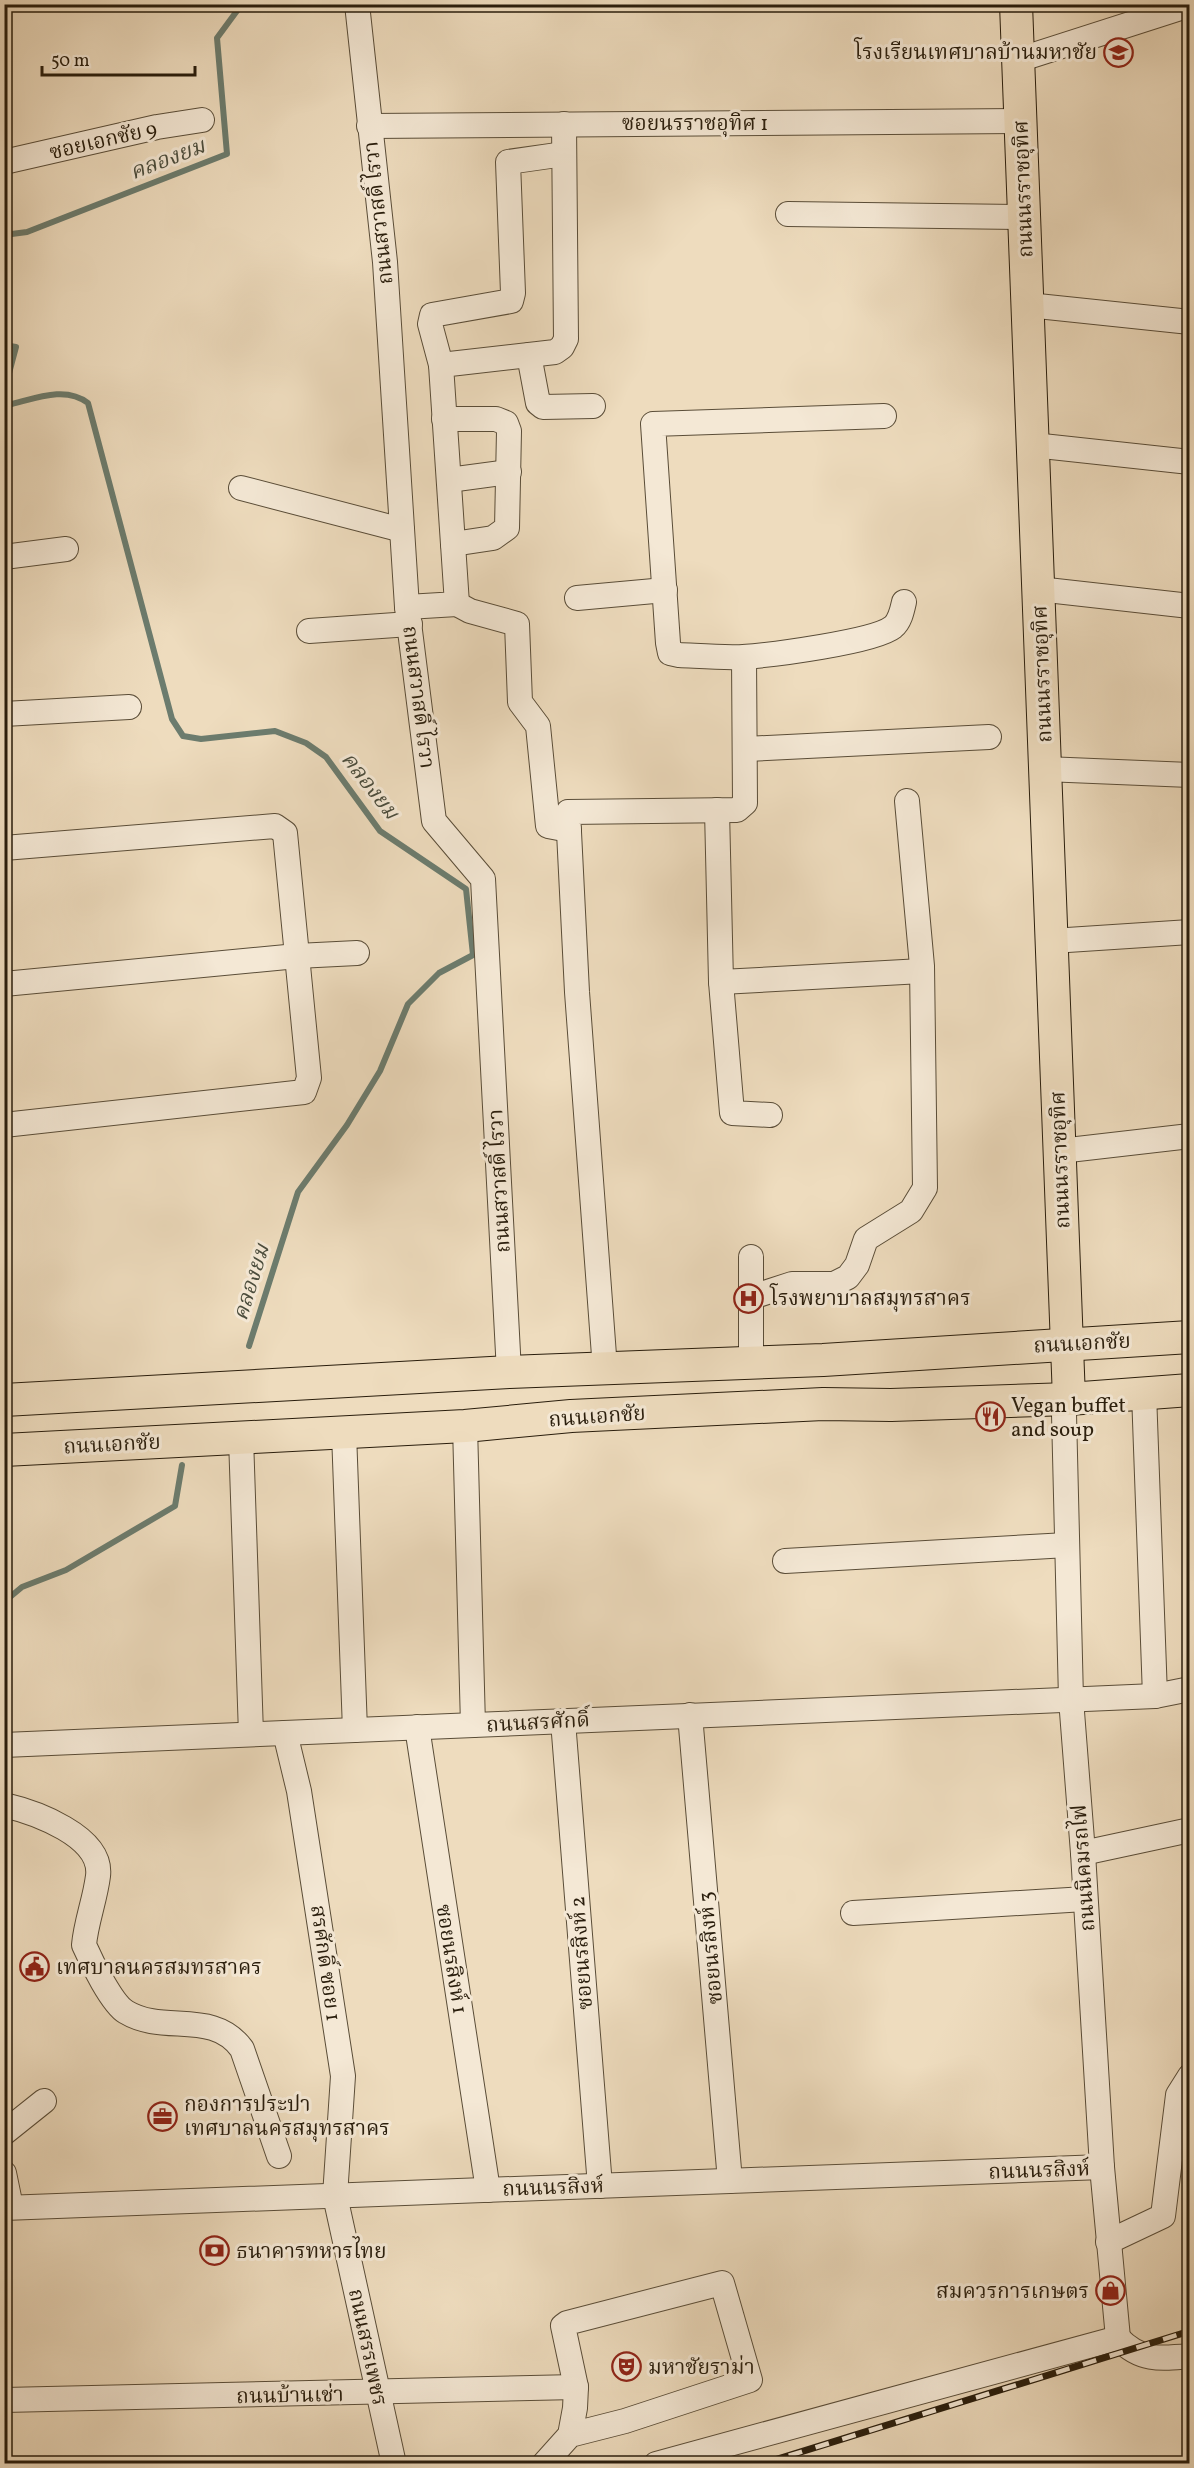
<svg xmlns="http://www.w3.org/2000/svg" width="1194" height="2468" font-family="Vollkorn,'Noto Serif Thai',serif">
<style>
.lines{fill:none;stroke-linecap:round;stroke-linejoin:round}
.stream{stroke:#6c7c6e;stroke-width:6}
.minor-casing{stroke:#5a4d38;stroke-width:26}
.major-casing{stroke:#291d0c;stroke-width:34}
.minor{stroke:#f4e8d5;stroke-width:24}
.major{stroke:#eedcbe;stroke-width:32}
.rail-casing{stroke:#291d0c;stroke-width:7}
.rail{stroke:#f4e8d5;stroke-width:4.5;stroke-dasharray:14;stroke-linecap:butt}
.labels{text-anchor:middle;stroke-width:6;stroke-linejoin:round;paint-order:stroke}
.poi-label{font-size:21px;fill:#291d0c;stroke:#f4e8d5;text-anchor:start}
.street-label{font-size:21px;fill:#291d0c;stroke:#f4e8d5}
.water-label{font-size:22px;font-style:italic;fill:#4b4d3d;stroke:#f4e8d5}
</style>
<rect width="100%" height="100%" fill="#eedcbe"/>
<filter id="stains"><feTurbulence type="fractalNoise" baseFrequency=".00333" numOctaves="4"/><feColorMatrix values="0 0 0 0 .2 0 0 0 0 .09 0 0 0 0 .02 0 0 0 .5 -.17"/></filter>
<radialGradient id="worn" r=".72"><stop offset=".6" stop-color="#630" stop-opacity="0"/><stop offset="1" stop-color="#630" stop-opacity=".3"/></radialGradient>
<g class="lines">
<g class="stream">
<path d="M4,235L27,232L227,154L217,38L242,4"/>
<path d="M4,345L16,347L4,392"/>
<path d="M4,399L8,405C34,399 65,385 88,403L172,719L183,736L201,739L275,731L306,743L326,757L380,831L466,889L473,955L439,973L408,1004L380,1071L347,1125L298,1192L249,1346"/>
<path d="M4,1602L22,1587L66,1570L175,1506L182,1465"/>
</g>
<defs>
<g id="minor">
<path d="M357,4L385,262L407,607L434,821L483,879L509,1372"/>
<path d="M1018,60L1180,8L1190,7"/>
<path d="M369,126L1020,121"/>
<path d="M4,162L157,127L202,120"/>
<path d="M788,214L1024,217"/>
<path d="M1028,305L1190,322"/>
<path d="M529,355L538,403L543,407L593,406"/>
<path d="M441,365L430,324L432,315L511,301L513,293L508,162L564,154"/>
<path d="M884,416L653,424L668,643L670,653L679,655C700,656 722,658 743,657C771,655 874,642 893,627C900,621 902,611 904,602"/>
<path d="M444,419H496L506,423L509,431L507,528L493,538L453,544"/>
<path d="M1033,445L1190,462"/>
<path d="M449,480L509,472"/>
<path d="M241,488L402,530"/>
<path d="M4,557L66,549"/>
<path d="M1038,589L1190,606"/>
<path d="M577,598L665,590"/>
<path d="M457,604L470,611L517,624L520,702L538,726L548,826L569,830"/>
<path d="M407,607L457,604L441,365L555,352L562,347L566,339L564,124"/>
<path d="M309,631L410,624"/>
<path d="M4,714L129,707"/>
<path d="M746,749L989,737"/>
<path d="M1045,769L1190,775"/>
<path d="M717,810L721,982L732,1113L770,1115"/>
<path d="M4,848L275,826L285,833L309,1078L304,1092L4,1125"/>
<path d="M1052,941L1190,932"/>
<path d="M721,982L922,971"/>
<path d="M4,984L297,956L357,953"/>
<path d="M1060,1151L1190,1136"/>
<path d="M751,1257V1360"/>
<path d="M752,1297L792,1284H834L848,1277L857,1265L866,1239L911,1211L925,1188L922,966L907,801"/>
<path d="M605,1369L577,992L568,812L737,810L745,803L744,657"/>
<path d="M1144,1393L1155,1696"/>
<path d="M1069,1399L1064,1414L1071,1699L1083,1853L1102,2167L1118,2338"/>
<path d="M465,1426L473,1725"/>
<path d="M344,1433L355,1730"/>
<path d="M241,1438L251,1734"/>
<path d="M785,1561L1067,1545"/>
<path d="M690,1715L730,2181"/>
<path d="M563,1721L600,2186"/>
<path d="M417,1727L488,2190"/>
<path d="M285,1733L299,1791L343,2076L335,2196L394,2464"/>
<path d="M4,1745L1155,1696L1190,1689"/>
<path d="M4,1805C34,1812 103,1836 98,1876C95,1900 86,1922 84,1945C91,1961 112,2004 126,2012C164,2035 213,2009 242,2049L279,2156"/>
<path d="M1083,1853L1190,1830"/>
<path d="M853,1913L1085,1899"/>
<path d="M4,2133L44,2101"/>
<path d="M4,2173L11,2207"/>
<path d="M4,2208L1102,2167"/>
<path d="M1108,2242L1163,2216L1178,2095L1190,2076"/>
<path d="M1118,2338C1140,2361 1159,2359 1190,2356"/>
<path d="M4,2400L576,2387"/>
<path d="M544,2464L570,2435L575,2408L576,2387L563,2326L567,2323L722,2283L750,2380L625,2421L570,2435"/>
<path d="M656,2464L1118,2338"/>
</g>
<g id="major">
<path d="M1016,4L1069,1399"/>
<path d="M4,1400L509,1372L823,1360L1190,1337"/>
<path d="M4,1450L465,1426L571,1416L823,1404L891,1405L1069,1399L1190,1390"/>
</g>
</defs>
<use href="#minor" class="minor-casing"/>
<use href="#major" class="major-casing"/>
<use href="#minor" class="minor"/>
<use href="#major" class="major"/>
<defs>
<path id="rail" d="M762,2464L1190,2331"/>
</defs>
<use href="#rail" class="rail-casing"/>
<use href="#rail" class="rail"/>
</g>
<defs>
<symbol id="school-ring" viewBox="-11 -11 22 22"><circle r="9.5" fill="#f4e8d5" stroke="#8f2418" stroke-width="1.5"/><path d="M0-5L7-2L0 1L-7-2ZM-4 1L0 2.5L4 1V4Q0 6-4 4Z" fill="#8f2418"/></symbol>
<symbol id="hospital-ring" viewBox="-11 -11 22 22"><circle r="9.5" fill="#f4e8d5" stroke="#8f2418" stroke-width="1.5"/><path d="M-5-5h3v3.5h4V-5h3V5h-3V1.5h-4V5h-3Z" fill="#8f2418"/></symbol>
<symbol id="restaurant-ring" viewBox="-11 -11 22 22"><circle r="9.5" fill="#f4e8d5" stroke="#8f2418" stroke-width="1.5"/><path d="M-5-6h1v4h1v-4h1v4h1v-4h1v5L-1.5 .5V6h-2V.5L-5-1ZM5-6V6H3V1.5H1.5Q1.5-4 5-6Z" fill="#8f2418"/></symbol>
<symbol id="civic-ring" viewBox="-11 -11 22 22"><circle r="9.5" fill="#f4e8d5" stroke="#8f2418" stroke-width="1.5"/><path d="M-.6-6.5H3V-4.5H.6V-3L4-1V1h2V6H-6V1h2V-1L-.6-3ZM-1.2 2.5V6h2.4V2.5Z" fill="#8f2418"/></symbol>
<symbol id="office-ring" viewBox="-11 -11 22 22"><circle r="9.5" fill="#f4e8d5" stroke="#8f2418" stroke-width="1.5"/><path d="M-6-3h4V-5.5h4V-3h4V5H-6ZM-1-4.5V-3h2v-1.5ZM-6 0V1H6V0Z" fill="#8f2418"/></symbol>
<symbol id="bank-ring" viewBox="-11 -11 22 22"><circle r="9.5" fill="#f4e8d5" stroke="#8f2418" stroke-width="1.5"/><path d="M-6-4H6V4H-6ZM0-2.3a2.3 2.3 0 1 0 0 4.6a2.3 2.3 0 1 0 0-4.6Z" fill="#8f2418"/></symbol>
<symbol id="shop-ring" viewBox="-11 -11 22 22"><circle r="9.5" fill="#f4e8d5" stroke="#8f2418" stroke-width="1.5"/><path d="M-5-2.5h2.3a2.7 3.5 0 0 1 5.4 0H5L5.5 6h-11ZM-1.5-2.5h3a1.5 2.3 0 0 0-3 0Z" fill="#8f2418"/></symbol>
<symbol id="theatre-ring" viewBox="-11 -11 22 22"><circle r="9.5" fill="#f4e8d5" stroke="#8f2418" stroke-width="1.5"/><path d="M-5-5.5Q0-4 5-5.5V0Q5 5 0 6Q-5 5-5 0ZM-3.3-2.5H-1v1.5H-3.3ZM1-2.5H3.3v1.5H1ZM-2.8 1Q0 5.5 2.8 1Z" fill="#8f2418"/></symbol>
</defs>
<g fill-rule="evenodd">
<use href="#school-ring" x="1102" y="36" width="33" height="33"/>
<use href="#hospital-ring" x="732" y="1282" width="33" height="33"/>
<use href="#restaurant-ring" x="974" y="1400" width="33" height="33"/>
<use href="#civic-ring" x="18" y="1950" width="33" height="33"/>
<use href="#office-ring" x="146" y="2100" width="33" height="33"/>
<use href="#bank-ring" x="198" y="2234" width="33" height="33"/>
<use href="#shop-ring" x="1094" y="2274" width="33" height="33"/>
<use href="#theatre-ring" x="610" y="2350" width="33" height="33"/>
</g>
<g class="labels">
<g class="poi-label">
<text x="1097" y="59" text-anchor="end">โรงเรียนเทศบาลบ้านมหาชัย</text>
<text x="770" y="1305">โรงพยาบาลสมุทรสาคร</text>
<text x="1011" y="1412">Vegan buffet<tspan x="1011" dy="24">and soup</tspan></text>
<text x="56" y="1974">เทศบาลนครสมทรสาคร</text>
<text x="184" y="2111">กองการประปา<tspan x="184" dy="24">เทศบาลนครสมุทรสาคร</tspan></text>
<text x="236" y="2258">ธนาคารทหารไทย</text>
<text x="1089" y="2298" text-anchor="end">สมควรการเกษตร</text>
<text x="648" y="2374">มหาชัยราม่า</text>
</g>
<g class="street-label">
<text x="695" y="130">ซอยนรราชอุทิศ 1</text>
<text transform="translate(103 140) rotate(-13)" y="7">ซอยเอกชัย 9</text>
<text transform="translate(1023 189) rotate(-92)" y="7">ถนนนรราชอุทิศ</text>
<text transform="translate(378 213) rotate(-96)" y="7">ถนนสวาสดิ์ ไรวา</text>
<text transform="translate(1042 674) rotate(-92)" y="7">ถนนนรราชอุทิศ</text>
<text transform="translate(419 697) rotate(83)" y="7">ถนนสวาสดิ์ ไรวา</text>
<text transform="translate(1060 1160) rotate(-92)" y="7">ถนนนรราชอุทิศ</text>
<text transform="translate(499 1181) rotate(-93)" y="7">ถนนสวาสดิ์ ไรวา</text>
<text transform="translate(1082 1343) rotate(-3)" y="7">ถนนเอกชัย</text>
<text transform="translate(597 1416) rotate(-4)" y="7">ถนนเอกชัย</text>
<text transform="translate(112 1444) rotate(-3)" y="7">ถนนเอกชัย</text>
<text transform="translate(538 1722) rotate(-3)" y="7">ถนนสรศักดิ์</text>
<text transform="translate(1083 1868) rotate(-94)" y="7">ถนนนิคมรถไฟ</text>
<text transform="translate(710 1948) rotate(-95)" y="7">ซอยนรสิงห์ 3</text>
<text transform="translate(581 1953) rotate(-94)" y="7">ซอยนรสิงห์ 2</text>
<text transform="translate(452 1959) rotate(81)" y="7">ซอยนรสิงห์ 1</text>
<text transform="translate(326 1963) rotate(82)" y="7">สรศักดิ์ ซอย 1</text>
<text transform="translate(1039 2170) rotate(-2)" y="7">ถนนนรสิงห์</text>
<text transform="translate(553 2187) rotate(-2)" y="7">ถนนนรสิงห์</text>
<text transform="translate(368 2347) rotate(78)" y="7">ถนนสรรเพชร</text>
<text transform="translate(290 2395) rotate(-1)" y="7">ถนนบ้านเช่า</text>
</g>
<g class="water-label">
<text transform="translate(167 158) rotate(-21)" y="8">คลองยม</text>
<text transform="translate(371 785) rotate(52)" y="8">คลองยม</text>
<text transform="translate(250 1282) rotate(-73)" y="8">คลองยม</text>
</g>
</g>
<rect width="1194" height="2468" fill="none" stroke="#eedcbe" stroke-width="24"/>
<rect x="6" y="6" width="1182" height="2456" fill="none" stroke="#291d0c" stroke-width="3"/>
<rect x="12" y="12" width="1170" height="2444" fill="none" stroke="#291d0c" stroke-width="1.5"/>
<path d="M42 66v9h153v-9" fill="none" stroke="#291d0c" stroke-width="3"/>
<text x="51" y="66" font-size="18" fill="#291d0c" stroke="#f4e8d5" stroke-width="4.5" paint-order="stroke">50 m</text>
<rect width="100%" height="100%" filter="url(#stains)"/>
<rect width="100%" height="100%" fill="url(#worn)"/>
</svg>
